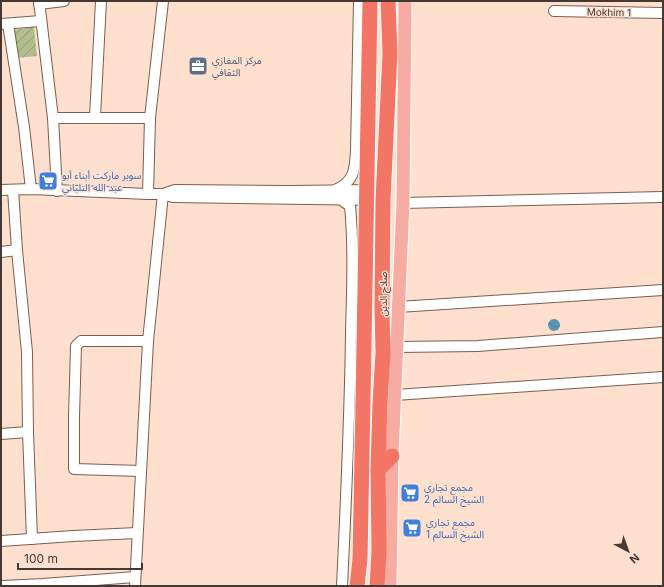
<svg xmlns="http://www.w3.org/2000/svg" width="664" height="587" font-family="Inter,'Noto Sans Arabic',sans-serif">
<style>
.garden{fill:url(#garden-furrows)}
.water{fill:url(#water-waves)}
.lines{fill:none;stroke-linecap:round;stroke-linejoin:round}
.minor-casing{stroke:#7a5f50;stroke-width:12}
.major-casing{stroke:#fff;stroke-width:15}
.highway-casing{stroke:#fff;stroke-width:17}
.minor{stroke:#fff;stroke-width:10}
.major{stroke:#f7aca3;stroke-width:13}
.highway{stroke:#f27565;stroke-width:15}
.labels{text-anchor:middle;stroke-width:3;stroke-linejoin:round;paint-order:stroke}
.street-label{font-size:10px;fill:#463933;stroke:#ffdfce}
.service-label{font-size:10px;fill:#4e5e75;stroke:#ffdfce;text-anchor:start}
.shop-label{font-size:10px;fill:#366cbe;stroke:#ffdfce;text-anchor:start}
</style>
<defs>
<pattern id="garden-furrows" width="10" height="10" patternUnits="userSpaceOnUse"><rect width="10" height="10" fill="#b2bd8e"/><path d="M-1 1l2-2M0 10L10 0M9 11l2-2" fill="none" stroke="#939b75"/></pattern>
<pattern id="water-waves" width="16" height="10" patternUnits="userSpaceOnUse"><rect width="16" height="10" fill="#5a95b5"/><path d="M0 5q4-4 8 0t8 0" fill="none" stroke="#4c7b94"/></pattern>
</defs>
<rect width="100%" height="100%" fill="#ffdfce"/>
<path class="garden" d="M34,27L37,56L16,58L13,30Z"/>
<circle class="water" cx="554" cy="325" r="6"/>
<g class="lines">
<defs>
<g id="minor">
<path d="M39,1L53,118L57,191"/>
<path d="M39,4L64,1"/>
<path d="M554,11L663,13"/>
<path d="M1,24L41,21"/>
<path d="M8,24L24,127L31,189"/>
<path d="M95,117L101,1"/>
<path d="M53,118H150"/>
<path d="M1,190L31,189L148,194H163L173,197L383,200"/>
<path d="M13,190L17,250L27,352L28,432L32,539"/>
<path d="M335,190C355,182 355,168 356,150L359,1"/>
<path d="M148,194L150,118L163,1"/>
<path d="M163,194L175,190L290,191L372,190"/>
<path d="M340,199L350,206C354,248 352,291 351,333C350,418 346,502 342,586"/>
<path d="M403,203L663,197"/>
<path d="M1,252L17,250"/>
<path d="M398,307L663,290"/>
<path d="M397,347L478,346L663,332"/>
<path d="M395,395L663,377"/>
<path d="M1,434L28,432"/>
<path d="M141,471L74,469V417L76,346L81,341H148"/>
<path d="M1,541L73,536L137,533"/>
<path d="M2,586L43,584L135,577"/>
<path d="M135,586L148,341L163,194"/>
</g>
<path id="major" d="M390,586L392,456L403,203L405,1"/>
<g id="highway">
<path d="M378,470L392,456"/>
<path d="M357,586L360,559L363,403L370,1"/>
<path d="M377,586L379,551L378,470L380,403L383,353L382,308L383,200L390,53L388,1"/>
</g>
</defs>
<use href="#minor" class="minor-casing"/>
<use href="#major" class="major-casing"/>
<use href="#highway" class="highway-casing"/>
<use href="#minor" class="minor"/>
<use href="#major" class="major"/>
<use href="#highway" class="highway"/>
</g>
<defs>
<symbol id="office-square" viewBox="-11 -11 22 22"><rect x="-9" y="-9" width="18" height="18" rx="4" fill="#5c6f8a" stroke="#ffdfce"/><path d="M-6-3h4V-5.5h4V-3h4V5H-6ZM-1-4.5V-3h2v-1.5ZM-6 0V1H6V0Z" fill="#fff"/></symbol>
<symbol id="supermarket-square" viewBox="-11 -11 22 22"><rect x="-9" y="-9" width="18" height="18" rx="4" fill="#3f7fe0" stroke="#ffdfce"/><path d="M-6-5.5h2.5l.6 2H6L4.5 2H-2.5L-4.4-4H-6ZM-1.5 3.2a1.3 1.3 0 1 0 .1 0ZM3 3.2a1.3 1.3 0 1 0 .1 0Z" fill="#fff"/></symbol>
</defs>
<g fill-rule="evenodd">
<use href="#office-square" x="187" y="55" width="22" height="22"/>
<use href="#supermarket-square" x="37" y="170" width="22" height="22"/>
<use href="#supermarket-square" x="399" y="482" width="22" height="22"/>
<use href="#supermarket-square" x="401" y="517" width="22" height="22"/>
</g>
<g class="labels">
<g class="street-label">
<text transform="translate(609 12) rotate(1)" y="4">Mokhim 1</text>
<text transform="translate(383 294) rotate(-90)" y="4">صلاح الدين</text>
</g>
<g class="service-label">
<text x="212" y="64">مركز المغازي<tspan x="212" dy="12">الثقافي</tspan></text>
</g>
<g class="shop-label">
<text x="62" y="179">سوبر ماركت أبناء أبو<tspan x="62" dy="12">عبد الله التلباني</tspan></text>
<text x="424" y="491">مجمع تجاري<tspan x="424" dy="12">الشيخ السالم 2</tspan></text>
<text x="426" y="526">مجمع تجاري<tspan x="426" dy="12">الشيخ السالم 1</tspan></text>
</g>
</g>
<rect width="664" height="587" fill="none" stroke="#463933" stroke-width="4"/>
<g transform="translate(628 551) rotate(139)" stroke="#ffdfce" stroke-width="3" paint-order="stroke">
<path d="M0-3L7 15L0 10L-7 15Z" fill="#463933"/>
<text y="-6" font-size="11" font-weight="bold" text-anchor="middle" fill="#463933">N</text>
</g>
<path d="M18 563v6h124v-6" fill="none" stroke="#463933" stroke-width="2"/>
<text x="24" y="563" font-size="12" fill="#463933" stroke="#ffdfce" stroke-width="3" paint-order="stroke">100 m</text>
</svg>
